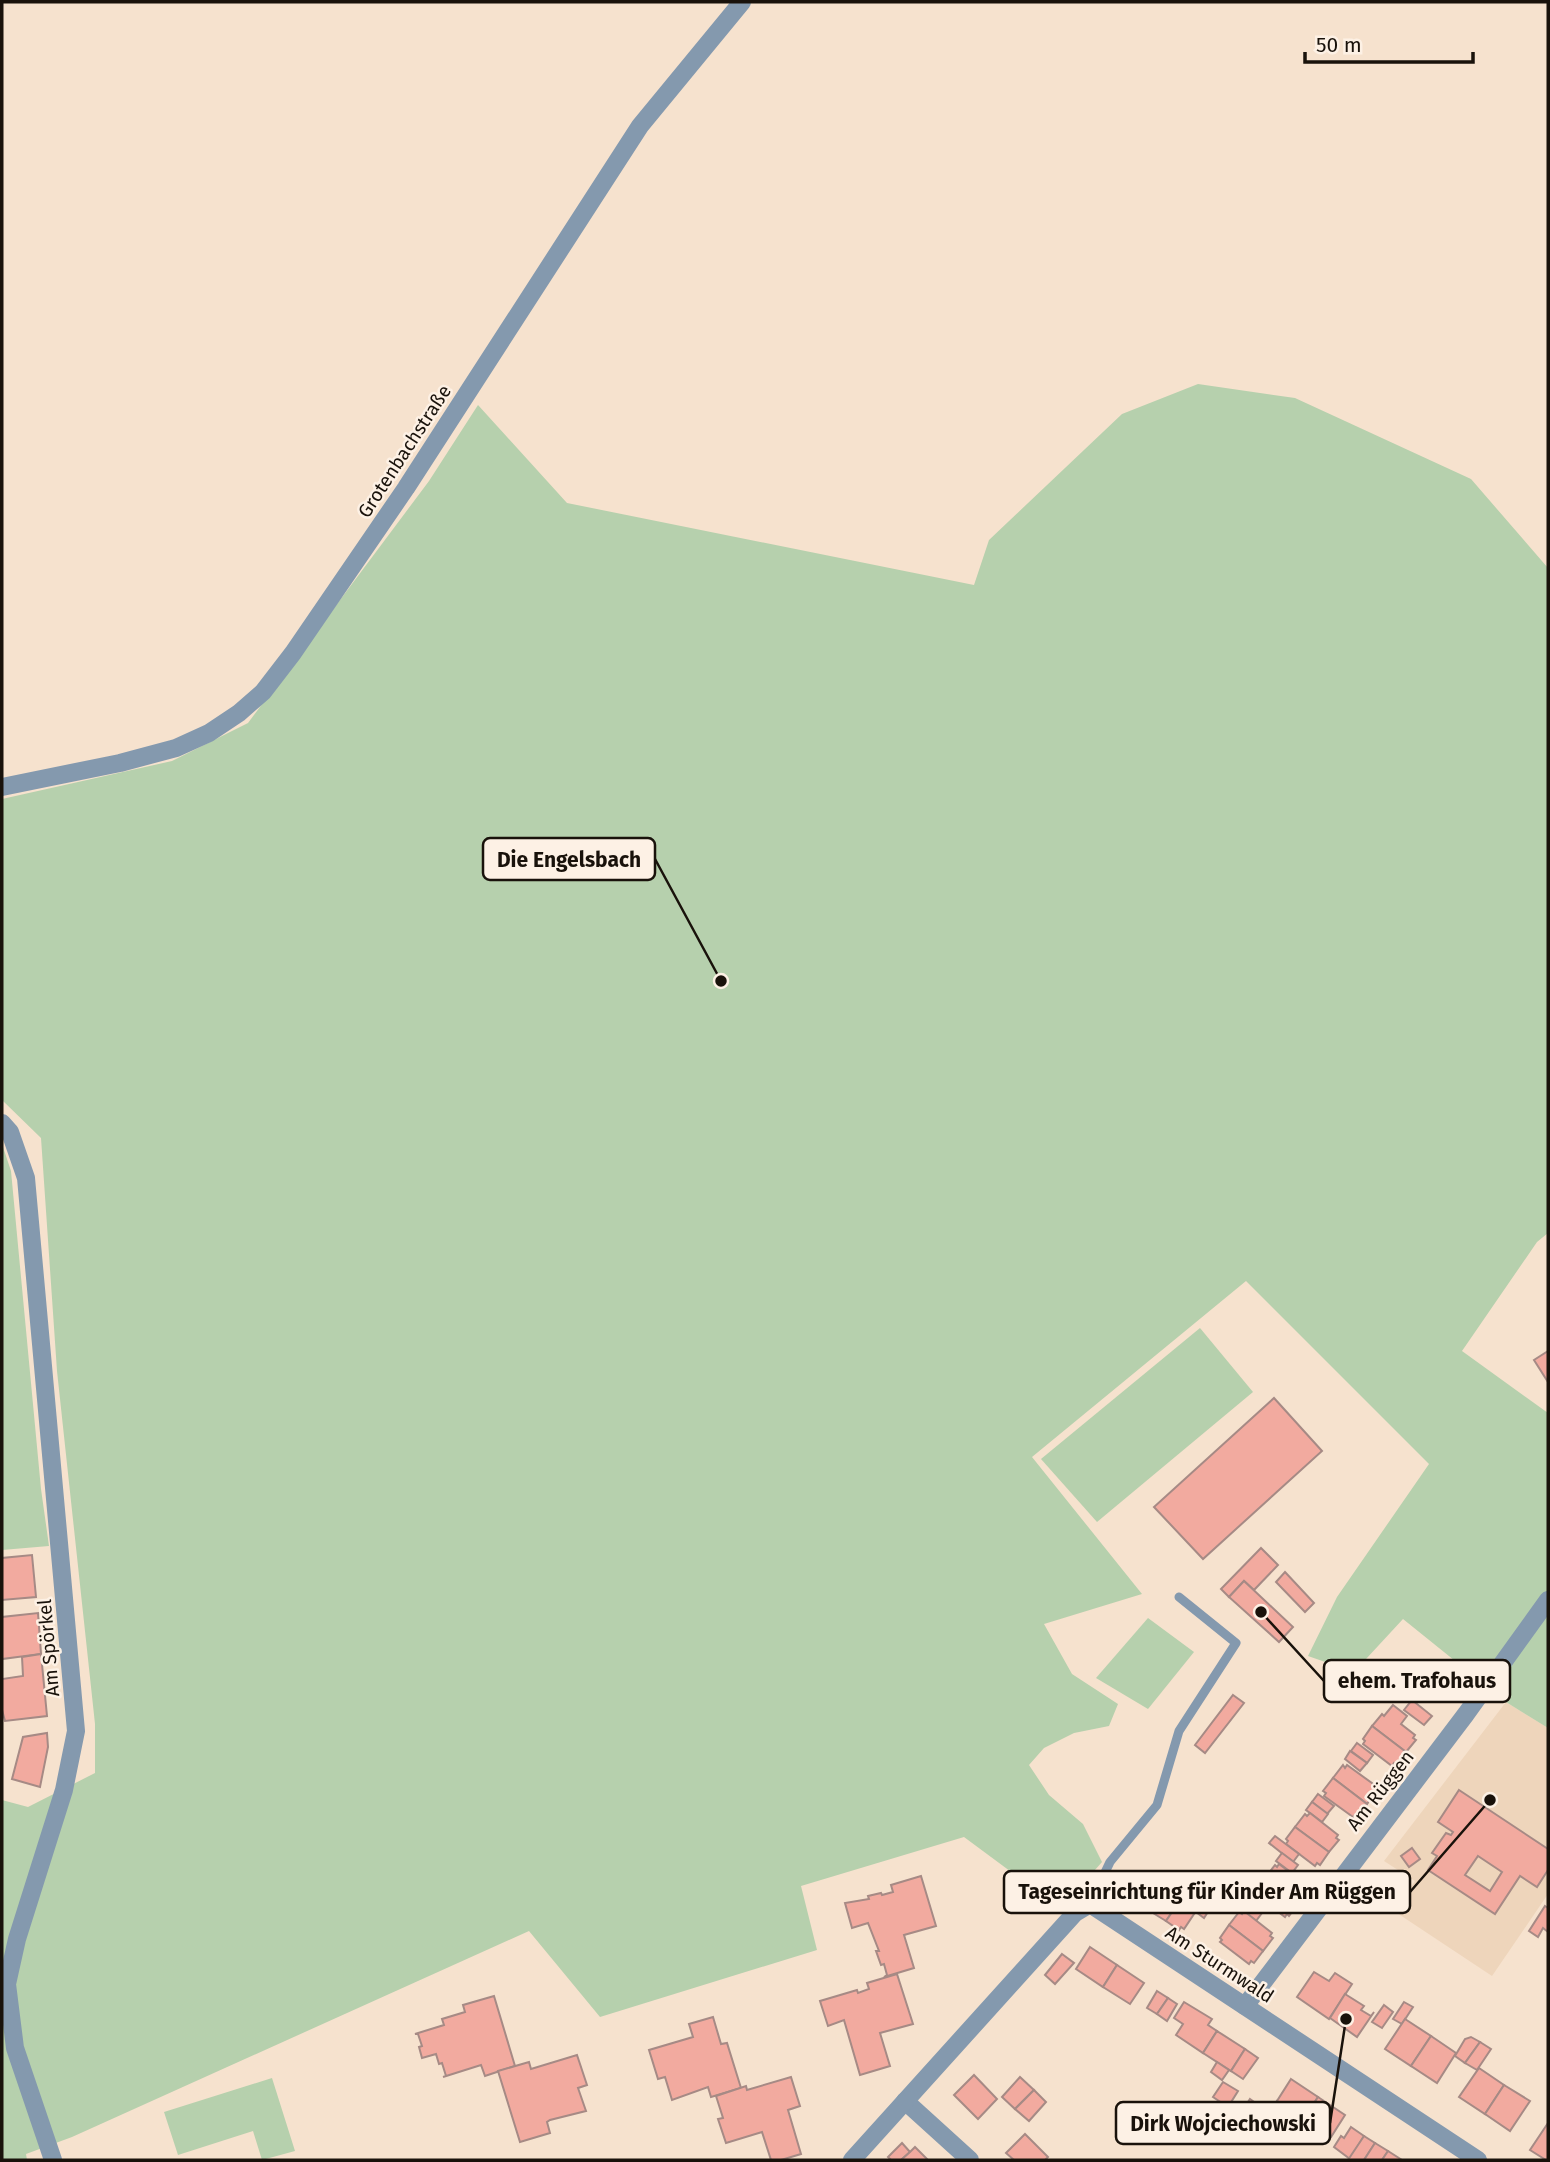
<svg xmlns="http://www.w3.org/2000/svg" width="1550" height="2162" font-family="'Fira Sans',sans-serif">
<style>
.built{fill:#eed5bb}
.green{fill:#b6d0ad}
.building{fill:#f2aa9f;stroke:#a68a85;stroke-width:2;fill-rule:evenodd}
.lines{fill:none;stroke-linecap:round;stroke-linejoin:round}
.lane{stroke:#8499ae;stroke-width:9}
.street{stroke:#8499ae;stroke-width:18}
.labels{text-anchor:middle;stroke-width:5;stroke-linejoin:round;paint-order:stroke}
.street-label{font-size:19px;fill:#19120b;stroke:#fdf1e5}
.leader{fill:none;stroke:#19120b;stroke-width:2.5}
.callout-dot{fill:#19120b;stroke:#fdf1e5;stroke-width:2.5}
.callout{fill:#fdf1e5;stroke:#19120b;stroke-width:2.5}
.callout-label{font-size:21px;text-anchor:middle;font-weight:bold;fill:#19120b}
</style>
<rect width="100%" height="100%" fill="#f6e2ce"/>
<path class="built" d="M1506,1702L1548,1728V1894L1492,1976L1394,1911L1415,1881L1384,1861Z"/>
<g class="green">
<path d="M1198,384L1295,398L1471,479L1548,568V1233L1537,1242L1462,1351L1548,1413V1728L1506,1702L1403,1619L1354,1672L1308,1656L1337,1597L1429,1464L1246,1281L1032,1457L1142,1594L1044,1624L1072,1674L1118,1704L1109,1726L1074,1733L1044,1748L1029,1765L1049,1795L1083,1824L1102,1862L1080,1887L1057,1906L964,1837L801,1886L817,1950L600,2017L529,1931L72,2137L26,2154L27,2160H2V1800L28,1807L95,1773V1724L57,1371L41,1138L2,1100V799L172,761L248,723L429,481L478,405L567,503L974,585L989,540L1122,414Z"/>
<path d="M2,1144L11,1171L41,1489L49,1546L2,1550Z"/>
<path d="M1200,1328L1253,1392L1097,1522L1041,1459Z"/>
<path d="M1148,1618L1194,1652L1148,1709L1096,1678Z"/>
<path d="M272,2078L295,2151L262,2160L253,2131L178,2155L164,2112Z"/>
</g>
<g class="building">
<path d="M1548,1351V1382L1534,1360Z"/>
<path d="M1274,1398L1322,1451L1203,1559L1154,1507Z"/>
<path d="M1261,1548L1278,1565L1254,1590L1244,1581L1229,1597L1221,1589Z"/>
<path d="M32,1555L36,1597L2,1600V1558Z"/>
<path d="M1285,1572L1314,1603L1305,1612L1276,1582Z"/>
<path d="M1244,1581L1293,1627L1279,1642L1229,1597Z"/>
<path d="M38,1613L41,1654L2,1659V1617Z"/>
<path d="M41,1654L47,1716L5,1721L2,1710V1679L23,1676L22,1657Z"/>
<path d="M1233,1695L1244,1703L1205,1753L1195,1745Z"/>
<path d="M1412,1700L1432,1716L1424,1725L1404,1710Z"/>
<path d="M1393,1705L1407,1716L1401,1724L1415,1735L1413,1738L1416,1740L1406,1752L1372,1726L1382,1714L1384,1716Z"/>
<path d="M1372,1726L1406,1752L1397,1765L1394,1763L1392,1766L1363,1744L1365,1741L1363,1739Z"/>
<path d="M47,1733L48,1747L40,1787L12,1779L23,1737Z"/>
<path d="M1357,1743L1373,1755L1367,1763L1351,1751Z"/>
<path d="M1350,1751L1367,1763L1360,1771L1345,1759Z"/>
<path d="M1343,1765L1345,1768L1347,1765L1376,1786L1374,1789L1376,1791L1367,1804L1333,1778Z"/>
<path d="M1333,1778L1367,1804L1357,1816L1355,1815L1353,1817L1324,1796L1326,1793L1323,1791Z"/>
<path d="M1459,1790L1548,1849V1870L1537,1887L1520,1876L1495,1914L1428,1870L1437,1856L1432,1853L1446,1833L1451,1835L1453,1832L1438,1822ZM1478,1856L1502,1872L1490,1891L1465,1875Z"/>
<path d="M1318,1794L1334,1806L1327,1814L1312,1802Z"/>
<path d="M1312,1802L1328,1814L1322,1822L1306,1810Z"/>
<path d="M1310,1813L1338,1835L1336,1838L1339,1840L1329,1852L1295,1827L1305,1814L1307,1816Z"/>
<path d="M1295,1827L1329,1852L1320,1865L1317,1863L1315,1866L1286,1844L1288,1841L1286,1839Z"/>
<path d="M1275,1836L1299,1854L1293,1862L1269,1843Z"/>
<path d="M1412,1848L1420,1859L1409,1867L1401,1856Z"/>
<path d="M1282,1853L1298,1865L1292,1873L1276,1861Z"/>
<path d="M1279,1864L1308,1886L1306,1889L1309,1891L1299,1903L1265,1878L1275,1865L1277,1867Z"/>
<path d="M921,1876L936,1926L904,1935L914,1968L884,1977L887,1975L884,1964L881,1965L876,1951H879L868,1923L852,1928L845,1903L869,1899L868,1896L881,1893L882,1895L893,1892L891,1885Z"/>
<path d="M1177,1877L1190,1886L1166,1921L1153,1913L1155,1910L1152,1908L1172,1878L1175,1880Z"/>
<path d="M1265,1878L1299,1903L1289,1916L1287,1914L1285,1917L1256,1895L1258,1892L1255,1890Z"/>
<path d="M1190,1886L1203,1894L1201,1897L1204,1899L1184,1929L1181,1927L1179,1930L1166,1921Z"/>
<path d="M1207,1895L1215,1901L1204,1918L1196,1912Z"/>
<path d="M1246,1901L1262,1913L1256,1921L1240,1908Z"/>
<path d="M1545,1906L1548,1908V1932L1543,1928L1538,1937L1529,1931Z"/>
<path d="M1244,1911L1272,1933L1270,1936L1273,1938L1263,1951L1229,1925L1239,1912L1242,1914Z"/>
<path d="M1229,1925L1263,1951L1254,1963L1251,1961L1249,1964L1220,1942L1222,1940L1220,1938Z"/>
<path d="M1090,1947L1117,1965L1103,1987L1076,1969Z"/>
<path d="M1062,1954L1074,1963L1055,1984L1045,1975Z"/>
<path d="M1117,1965L1144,1983L1130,2004L1103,1987Z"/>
<path d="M1314,1972L1329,1981L1335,1973L1352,1984L1329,2019L1297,1997Z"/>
<path d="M897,1974L913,2024L880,2033L890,2066L860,2075L844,2020L828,2026L820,2001L857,1990L858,1993L869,1989L867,1983Z"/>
<path d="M1157,1991L1168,1998L1157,2014L1147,2008Z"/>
<path d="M1345,1994L1364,2006L1361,2010L1371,2016L1374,2012L1357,2037L1330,2018Z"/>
<path d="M494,1996L515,2066L485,2076L481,2065L443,2077L446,2076L442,2063L439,2064L436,2054L422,2058L419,2047L422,2046L418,2034H415L444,2025L442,2019L465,2012L463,2005Z"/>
<path d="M1168,1998L1177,2004L1167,2021L1157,2014Z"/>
<path d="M1184,2002L1212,2019L1208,2025L1217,2031L1203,2053L1176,2035L1183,2024L1174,2018Z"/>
<path d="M1404,2002L1413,2007L1402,2024L1393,2019Z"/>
<path d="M1384,2005L1393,2012L1382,2028L1372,2022Z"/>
<path d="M713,2017L721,2044L727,2043L741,2088L711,2097L708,2087L672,2100L665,2077L658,2079L649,2050L693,2037L689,2024Z"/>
<path d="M1405,2019L1431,2036L1411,2066L1385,2049Z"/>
<path d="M1217,2031L1245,2049L1231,2071L1203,2053Z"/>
<path d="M1431,2036L1456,2053L1437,2083L1411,2066Z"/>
<path d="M1471,2037L1480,2042L1465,2063L1455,2056L1465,2039Z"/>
<path d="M1480,2042L1491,2049L1477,2070L1465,2063Z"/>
<path d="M1245,2049L1258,2058L1243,2079L1231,2071Z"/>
<path d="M577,2055L587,2085L578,2088L586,2111L550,2120L547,2122L550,2133L520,2142L498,2071L529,2062L531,2069Z"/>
<path d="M1217,2062L1229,2070L1222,2080L1211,2072Z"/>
<path d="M1479,2068L1504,2085L1485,2114L1459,2097Z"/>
<path d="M974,2075L997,2099L978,2119L954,2095Z"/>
<path d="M791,2077L800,2106L788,2110L801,2154L781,2160H771L762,2132L726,2143L718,2119L723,2118L716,2096L746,2086L747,2090Z"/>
<path d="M1020,2077L1034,2090L1015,2109L1002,2097Z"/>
<path d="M1291,2079L1318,2097L1304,2119L1277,2101Z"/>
<path d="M1223,2082L1238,2091L1228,2107L1213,2097Z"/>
<path d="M1504,2085L1530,2101L1510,2131L1485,2114Z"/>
<path d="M1034,2090L1046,2102L1029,2121L1015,2109Z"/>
<path d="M1318,2097L1345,2115L1331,2137L1304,2119Z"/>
<path d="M1250,2099L1264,2109L1254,2123L1240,2114Z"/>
<path d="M1277,2101L1304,2119L1295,2132L1268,2114Z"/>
<path d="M1548,2123V2160H1546L1530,2150Z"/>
<path d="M1351,2127L1364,2136L1350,2159L1334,2147L1341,2136L1344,2138Z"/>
<path d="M1025,2134L1048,2157L1045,2160H1014L1006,2153Z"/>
<path d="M1364,2136L1375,2143L1364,2160H1348Z"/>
<path d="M902,2143L910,2152L901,2160H891L888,2157Z"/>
<path d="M1375,2143L1388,2151L1382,2160H1364Z"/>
<path d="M915,2147L928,2160H901L910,2152Z"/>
<path d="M1388,2151L1402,2160H1382Z"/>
</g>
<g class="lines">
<path class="lane" d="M1090,1904L1110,1862L1157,1805L1179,1731L1236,1643L1179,1597"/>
<g class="street">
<path d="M2,787L120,763L176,748L209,733L239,713L263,692L293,653L406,488L640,126L742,2"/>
<path d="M2,1123L10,1132L26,1178L76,1731L64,1790L17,1939L7,1984L15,2048L53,2160"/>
<path d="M1245,2006L1466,1714L1548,1600"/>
<path d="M905,2101L970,2160"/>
<path d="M852,2160L1075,1913L1090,1904L1478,2160"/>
</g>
</g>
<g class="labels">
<g class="street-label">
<text transform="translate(404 451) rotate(-57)" y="7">Grotenbachstraße</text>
<text transform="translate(48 1648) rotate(-95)" y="7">Am Spörkel</text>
<text transform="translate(1380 1790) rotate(-52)" y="7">Am Rüggen</text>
<text transform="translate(1220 1964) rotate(33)" y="7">Am Sturmwald</text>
</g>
</g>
<path class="leader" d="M721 981L655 859M1261 1612L1324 1681M1490 1800L1410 1892M1346 2019L1330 2123"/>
<g class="callout-dot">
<circle cx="721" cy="981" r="7"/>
<circle cx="1261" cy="1612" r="7"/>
<circle cx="1490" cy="1800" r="7"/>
<circle cx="1346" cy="2019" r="7"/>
</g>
<g class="callout">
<rect x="483" y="838" width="172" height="42" rx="7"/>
<rect x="1324" y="1660" width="186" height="42" rx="7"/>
<rect x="1004" y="1871" width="406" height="42" rx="7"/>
<rect x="1116" y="2102" width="214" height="42" rx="7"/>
</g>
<g class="callout-label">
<text x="569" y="867">Die Engelsbach</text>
<text x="1417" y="1688">ehem. Trafohaus</text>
<text x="1207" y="1899">Tageseinrichtung für Kinder Am Rüggen</text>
<text x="1223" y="2131">Dirk Wojciechowski</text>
</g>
<rect width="1550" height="2162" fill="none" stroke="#19120b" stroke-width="7"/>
<path d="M1305 52v10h168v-10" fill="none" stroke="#19120b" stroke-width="3.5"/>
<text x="1316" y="52" font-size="21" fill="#19120b" stroke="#fdf1e5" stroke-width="5" paint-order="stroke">50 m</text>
</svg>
